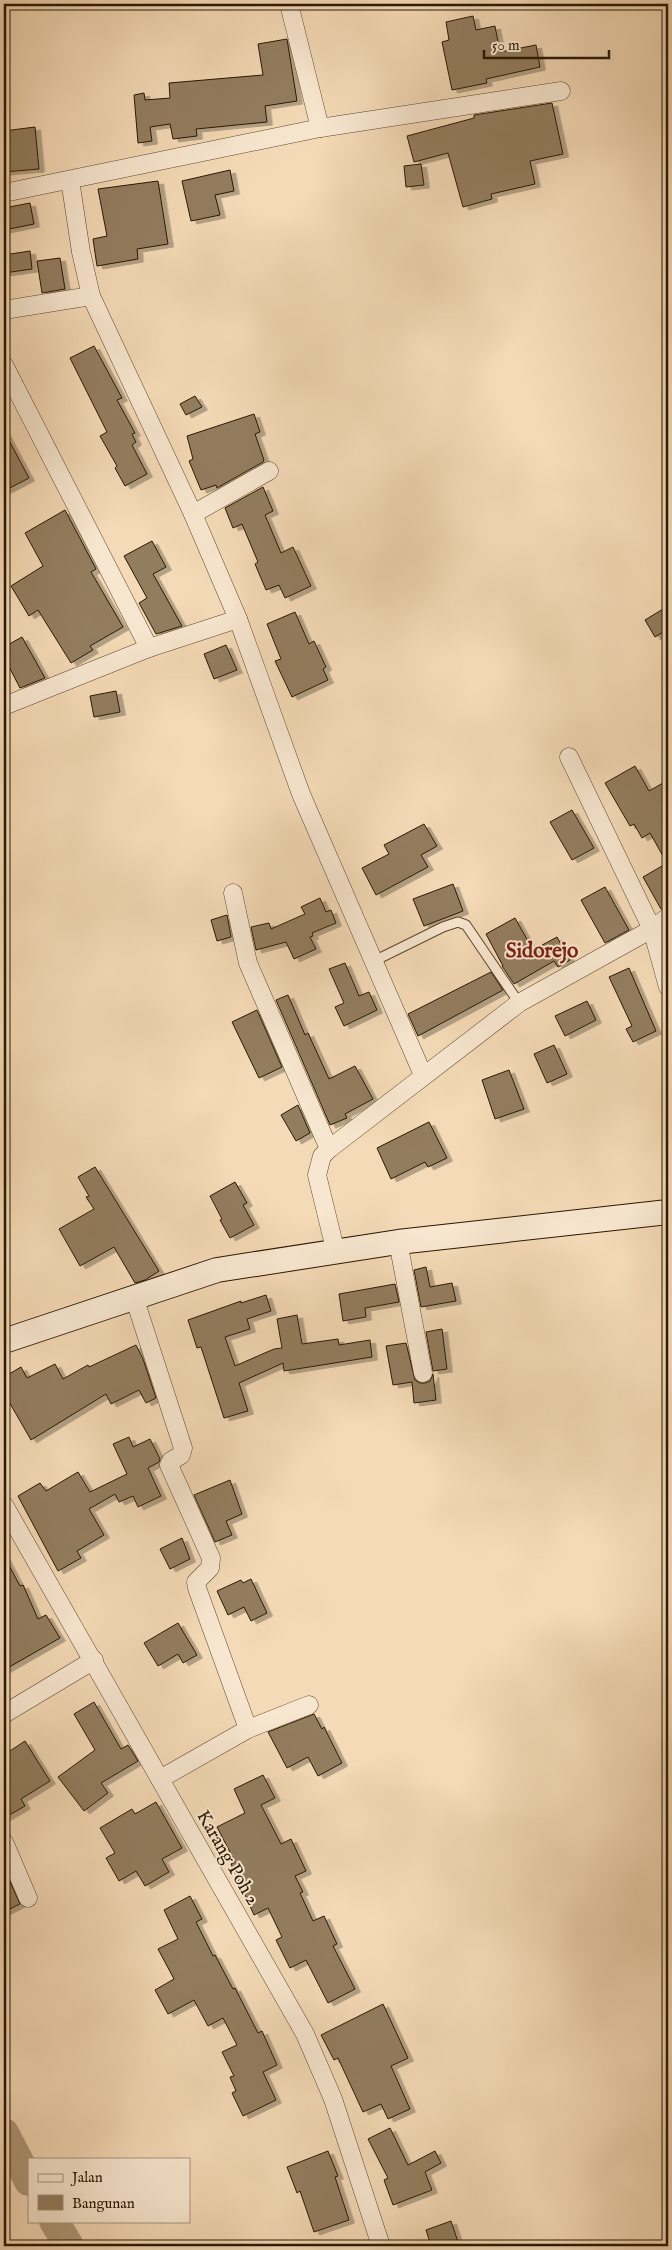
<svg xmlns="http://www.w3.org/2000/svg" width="672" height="2250" font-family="'IM FELL English',serif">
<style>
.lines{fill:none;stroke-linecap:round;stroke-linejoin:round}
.river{stroke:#af9878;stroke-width:30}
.building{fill:#937d5f;stroke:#2a1800;filter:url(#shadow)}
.service-casing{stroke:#5c482e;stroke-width:11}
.minor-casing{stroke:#5c482e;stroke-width:19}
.secondary-casing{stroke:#2a1800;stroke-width:26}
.service{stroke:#f8e7d0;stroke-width:9}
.minor{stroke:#f8e7d0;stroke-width:18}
.secondary{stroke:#f8e7d0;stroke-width:24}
.labels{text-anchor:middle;stroke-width:4;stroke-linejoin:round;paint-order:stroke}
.street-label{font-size:19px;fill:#2a1800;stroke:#f8e7d0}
.quarter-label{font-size:21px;font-weight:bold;fill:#7a1f14;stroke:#f8e7d0}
</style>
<defs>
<filter id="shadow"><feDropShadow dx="5.5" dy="3" stdDeviation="0" flood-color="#0004"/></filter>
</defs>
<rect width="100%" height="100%" fill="#f4dab6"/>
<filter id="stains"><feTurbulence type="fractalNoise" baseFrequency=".004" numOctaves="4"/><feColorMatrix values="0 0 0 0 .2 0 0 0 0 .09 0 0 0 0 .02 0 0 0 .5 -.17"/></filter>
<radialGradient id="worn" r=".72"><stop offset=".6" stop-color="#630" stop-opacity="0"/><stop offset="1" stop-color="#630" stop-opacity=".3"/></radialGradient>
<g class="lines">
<g class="river">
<path d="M4,2133L29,2181"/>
<path d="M54,2221L69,2246"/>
</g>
</g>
<g class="building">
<path d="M473,16L476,30L495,26L500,52L536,45L540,67L486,79L487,83L452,90L442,42L449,40L446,22Z"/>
<path d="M287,39L297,101L265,106L267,122L196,129L197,136L173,139L170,124L150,127L152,141L138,143L134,95L144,93L145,100L170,98L169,83L263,75L258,44Z"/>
<path d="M552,103L563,154L530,161L535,184L491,194L492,199L463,207L448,153L414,162L407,136L474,118V115Z"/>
<path d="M35,127L39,169L4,172V131Z"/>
<path d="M421,164L424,185L406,187L404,166Z"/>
<path d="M230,170L234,191L215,195L220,215L191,221L182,181Z"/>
<path d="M158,181L168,244L137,249L138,259L97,266L93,239L107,236L98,189Z"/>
<path d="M30,203L34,224L4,230V208Z"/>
<path d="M30,251L32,269L4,273V255Z"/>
<path d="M60,258L65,289L42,293L37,261Z"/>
<path d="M94,346L122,398L117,400L135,433L132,434L136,442L132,445L147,474L125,486L115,468L117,466L100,436L107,432L70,358Z"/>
<path d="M195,396L202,407L186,415L180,404Z"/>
<path d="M254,414L260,432L255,434L264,460L263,462L217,488L216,485L201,490L189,461L193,459L187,436Z"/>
<path d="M4,431L29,478L4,491Z"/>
<path d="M263,487L273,511L265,515L281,553L293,547L311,586L285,598L279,585L266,590L255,564L258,562L242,524L233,528L225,508Z"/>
<path d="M65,510L96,569L91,572L123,627L90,646L93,650L71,663L38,610L29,616L11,586L43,566L25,533Z"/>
<path d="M152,541L166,567L153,574L182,626L156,634L139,603L147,598L124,556Z"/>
<path d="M668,606V629L655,637L645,620Z"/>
<path d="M295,612L309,644L314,641L326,667L323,669L328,680L292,697L275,661L281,659L267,624Z"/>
<path d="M22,637L45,678L20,688L4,657V647Z"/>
<path d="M226,645L237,670L214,679L204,654Z"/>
<path d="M116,691L120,712L94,717L90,696Z"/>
<path d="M635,766L649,791L668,780V865L650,833L642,838L634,824L630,826L605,783Z"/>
<path d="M572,810L594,848L572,860L550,822Z"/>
<path d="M424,824L437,846L421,855L428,867L376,895L362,868L389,854L384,845Z"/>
<path d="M662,866L668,876V907L661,909L643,877Z"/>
<path d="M453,884L463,911L424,926L413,899Z"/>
<path d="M605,887L629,930L605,943L581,900Z"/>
<path d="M320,898L326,912L331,910L336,923L312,933L313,936L310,937L316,949L294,959L286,942L256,950L251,927L269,923L271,929L305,914L301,907Z"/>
<path d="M227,915L231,937L217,941L211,920Z"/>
<path d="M515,918L533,950L557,937L570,960L558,967L554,961L514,984L502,966H503L486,934Z"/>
<path d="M345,963L359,996L369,992L377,1010L344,1026L335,1007L344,1003L329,969Z"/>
<path d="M629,968L656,1031L633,1042L626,1029L632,1026L609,977Z"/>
<path d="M491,972L503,990L418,1036L408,1014Z"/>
<path d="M288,995L305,1035L308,1033L329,1079L355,1066L373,1099L345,1114L347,1118L330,1125L276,1000Z"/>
<path d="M587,1001L596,1020L565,1036L555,1016Z"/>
<path d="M257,1010L282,1067L259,1078L232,1022Z"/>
<path d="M554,1045L567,1074L547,1083L534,1054Z"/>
<path d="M509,1070L524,1109L495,1119L482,1080Z"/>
<path d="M298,1105L310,1133L296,1141L281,1115Z"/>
<path d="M429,1122L447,1158L428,1167L425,1162L391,1179L377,1148Z"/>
<path d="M95,1167L159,1271L145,1280L135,1283L114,1247L80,1266L59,1229L94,1209L86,1197L89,1196L78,1177Z"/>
<path d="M235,1182L247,1203L243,1205L254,1225L230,1238L220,1220L222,1219L210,1196Z"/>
<path d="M426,1267L430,1287L452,1283L456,1301L421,1307L414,1270Z"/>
<path d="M395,1284L399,1302L365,1308L366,1317L343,1321L339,1294Z"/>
<path d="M266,1295L271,1311L247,1319L250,1329L225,1337L235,1366L274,1349L282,1348L277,1319L297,1315L302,1344L338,1339L339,1345L370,1340L372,1357L284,1371L283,1363L239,1383L248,1411L224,1418L201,1347L197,1348L188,1320L241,1301V1303Z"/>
<path d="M442,1329L447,1369L433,1371L426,1332Z"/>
<path d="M406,1343L415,1380L420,1383H425L430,1381L433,1374L436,1400L414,1403L412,1382L393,1385L386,1346Z"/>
<path d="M136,1345L143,1359L156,1398L146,1403L139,1390L111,1404L106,1394L31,1440L4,1393V1377L21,1367L27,1378L55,1364L63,1379L88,1365L89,1367Z"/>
<path d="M129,1437L133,1447L150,1439L160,1459L159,1462L148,1468L161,1496L138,1507L133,1496L119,1502L115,1494L89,1509L104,1535L77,1551L81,1558L58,1571L18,1496L40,1483L46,1491L78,1472L90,1492L127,1474L113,1444Z"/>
<path d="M230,1480L242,1514L226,1521L232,1535L215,1542L194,1495Z"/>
<path d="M182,1538L190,1559L170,1569L160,1549Z"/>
<path d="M4,1556L20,1586L23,1585L38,1619L46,1615L60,1638L4,1670V1623L8,1621L4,1612Z"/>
<path d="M251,1579L267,1613L251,1621L244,1607L228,1615L217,1591L241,1580L243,1583Z"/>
<path d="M178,1623L197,1655L183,1663L178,1654L158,1666L144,1643Z"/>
<path d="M94,1702L121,1749L128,1745L138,1761L101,1783L108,1793L84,1811L58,1777L95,1750L74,1714Z"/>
<path d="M314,1714L322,1729L324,1727L342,1763L318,1776L308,1757L287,1768L268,1732Z"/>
<path d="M25,1741L50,1781L21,1799L25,1806L4,1818V1755Z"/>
<path d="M263,1775L275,1798L261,1805L281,1844L291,1839L306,1871L295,1876L303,1892L300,1893L313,1921L324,1916L337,1944L333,1946L355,1989L328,2003L306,1960L290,1968L276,1940L282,1937L268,1908L254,1915L231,1864L235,1862L217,1827L245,1813L234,1789Z"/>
<path d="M156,1802L182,1848L162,1859L169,1872L145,1886L136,1871L119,1881L106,1858L115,1853L100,1828L132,1809L135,1814Z"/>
<path d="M4,1868L20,1904L4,1912Z"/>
<path d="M190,1896L202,1919L196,1922L213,1956L215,1955L233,1989L235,1988L258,2033L262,2031L277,2065L263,2072L276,2100L243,2116L232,2093L236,2091L230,2077L234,2076L222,2052L237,2045L223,2018L208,2026L194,2000L168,2014L155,1990L174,1979L158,1949L178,1939L164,1910Z"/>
<path d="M383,2004L408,2058L391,2066L410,2109L388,2119L381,2104L363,2112L338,2058L334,2060L321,2035Z"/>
<path d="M390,2128L408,2165L435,2151L441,2163L425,2172L432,2190L393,2205L384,2180L388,2178L368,2139Z"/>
<path d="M328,2151L338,2176L335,2177L349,2220L314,2232L300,2191L297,2193L287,2167Z"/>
<path d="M451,2221L458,2242L446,2246H431L426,2230Z"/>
</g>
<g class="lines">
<defs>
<path id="service" d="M374,961L443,927L458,922L466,925L519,1003"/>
<g id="minor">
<path d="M320,128L561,91"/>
<path d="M70,180L81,252L91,296L193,514L238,619L301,794L423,1075"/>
<path d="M4,193L320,128L289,4"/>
<path d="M4,310L91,296"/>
<path d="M4,365L149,648"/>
<path d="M193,514L269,471"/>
<path d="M4,706L149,648L238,619"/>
<path d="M569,757L652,929L668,987"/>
<path d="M233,893L248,963L329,1149"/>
<path d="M398,1242L423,1373"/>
<path d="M336,1253L317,1175L322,1156L329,1149L519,1003L652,929L668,917"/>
<path d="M134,1297L183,1448L181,1455L171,1461L169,1465L211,1558L210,1568L196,1582L197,1588L248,1729L160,1779"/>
<path d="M4,1505L305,2034L333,2099L381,2246"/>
<path d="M4,1714L94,1660"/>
<path d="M248,1729L309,1705"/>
<path d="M4,1842L28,1898"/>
</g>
<path id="secondary" d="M4,1341L217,1270L398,1242L668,1212"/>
</defs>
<use href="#service" class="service-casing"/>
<use href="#minor" class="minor-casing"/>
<use href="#secondary" class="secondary-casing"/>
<use href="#service" class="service"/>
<use href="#minor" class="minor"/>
<use href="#secondary" class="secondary"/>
</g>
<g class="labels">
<g class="street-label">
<text transform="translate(229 1857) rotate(60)" y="7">Karang Poh 2</text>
</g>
<g class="quarter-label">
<text x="542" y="957">Sidorejo</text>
</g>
</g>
<rect width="672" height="2250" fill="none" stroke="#f4dab6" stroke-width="20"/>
<rect x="5" y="5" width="662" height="2240" fill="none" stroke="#2a1800" stroke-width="2.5"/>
<rect x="10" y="10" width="652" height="2230" fill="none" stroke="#2a1800"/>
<rect x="28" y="2158" width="162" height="65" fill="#f8e7d0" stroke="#a6947d"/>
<rect x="38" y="2174" width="25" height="8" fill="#f8e7d0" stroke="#a6947d"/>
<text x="72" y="2182" font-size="15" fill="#2a1800">Jalan</text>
<rect x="38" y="2195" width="25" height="15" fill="#937d5f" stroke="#a6947d"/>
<text x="72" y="2208" font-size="15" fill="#2a1800">Bangunan</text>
<path d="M484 50v8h125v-8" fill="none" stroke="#2a1800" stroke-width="2.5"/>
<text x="492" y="50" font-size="15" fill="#2a1800" stroke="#f8e7d0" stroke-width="4" paint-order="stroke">50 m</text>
<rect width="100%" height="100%" filter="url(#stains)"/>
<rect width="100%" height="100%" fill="url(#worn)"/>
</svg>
